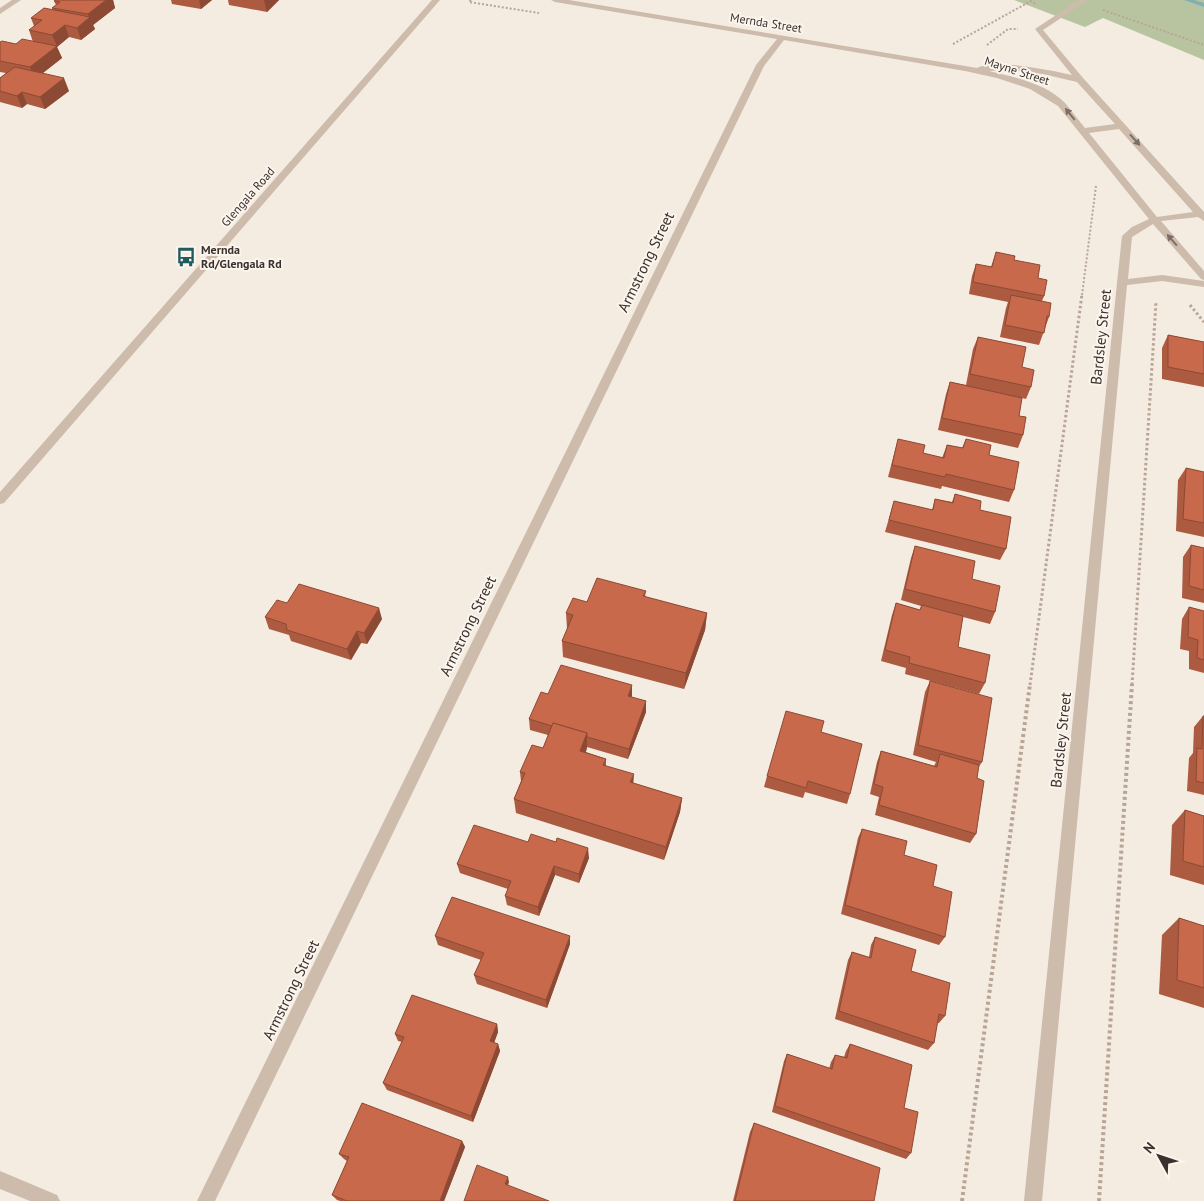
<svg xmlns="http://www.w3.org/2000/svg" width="1204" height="1201" font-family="'PT Sans',sans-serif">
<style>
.green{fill:#b8c4a0}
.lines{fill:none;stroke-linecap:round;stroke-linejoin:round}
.stream{fill:#7fb0b2;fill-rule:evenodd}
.path-far2{stroke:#b9a596;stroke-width:2;stroke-dasharray:2 2;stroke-linecap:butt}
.path-far1{stroke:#b9a596;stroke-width:3;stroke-dasharray:2.5 2.5;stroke-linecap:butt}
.path{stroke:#b9a596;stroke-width:4;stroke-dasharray:3 3;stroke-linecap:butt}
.minor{fill:#cdbbac;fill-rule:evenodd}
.tertiary{fill:#cdbbac;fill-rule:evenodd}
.wall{fill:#ac5a40}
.shaded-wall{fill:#8c4a34}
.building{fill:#c8694b;stroke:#8c4a34}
.oneway{fill:#7d6f65}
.labels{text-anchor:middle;stroke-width:4;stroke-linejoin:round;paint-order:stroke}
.far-street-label{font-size:12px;fill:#3b302b;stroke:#fbf5ee}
.far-poi-label{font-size:12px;font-weight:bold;fill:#3b302b;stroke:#fbf5ee;text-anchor:start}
.street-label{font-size:15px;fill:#3b302b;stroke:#fbf5ee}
</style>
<rect width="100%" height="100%" fill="#f4ebe1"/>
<path class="green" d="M1014,0H1204V60L1103,18L1085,27Z"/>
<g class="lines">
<path class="stream" d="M1184,0H1194L1204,3V7Z"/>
<g class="path-far2">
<path d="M471,0L469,2L539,13"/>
<path d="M1103,10L1204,45"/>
<path d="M953,44L1031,1L1037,5"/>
<path d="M987,45L1008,29H1018"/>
<path d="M1082,295L1096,186"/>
</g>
<g class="path-far1">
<path d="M1190,305L1204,322"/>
<path d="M1030,685L1082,294"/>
<path d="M1132,685L1156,302"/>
</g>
<g class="path">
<path d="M962,1201L1030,684"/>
<path d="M1099,1201L1132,684"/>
</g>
<g class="minor">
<path d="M12,0H21L0,14V8Z"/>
<path d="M551,0H569L977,68C996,59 1051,70 1072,75L1035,29L1079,0H1088L1043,30L1083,78L1204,212V221L1198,217L1161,221L1204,271V280L1201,279L1153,224L1132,237L1128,279L1162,275L1204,281V287L1162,281L1127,285L1042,1201H1024L1117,283L1122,236L1132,227L1149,219L1058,106L1030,89L997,78L965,71L784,40L764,66L215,1201H197L756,65L777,39L555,2ZM1007,70L1043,74L1077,82L1115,124L1085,128C1078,120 1072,111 1065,103C1047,84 1014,77 989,71ZM1119,129L1193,212L1157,217L1089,133Z"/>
<path d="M0,1171L57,1195L60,1201H30L0,1189Z"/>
</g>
<path class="tertiary" d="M432,0H440L4,503L0,504V492Z"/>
</g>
<g class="wall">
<path d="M55,0H113L115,8L93,25L95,29L81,40L69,37L57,47L62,58L43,73L69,91L45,109L27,104L22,108L0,102V78L6,73L0,72V42L16,44L33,42L29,30L34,26L31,18L53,10L52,8L56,5L54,1Z"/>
<path d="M171,0H212L201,9L172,4Z"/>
<path d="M228,0H279L267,12L229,5Z"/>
<path d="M996,252L1014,260L1038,278L1044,296L1042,301L1049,317L1039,345L1000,337L1006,308L1008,302L969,294L972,276L976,264L991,267Z"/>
<path d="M1168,335L1204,342V387L1162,379V348Z"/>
<path d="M978,337L1022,367L1031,387L1026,399L1022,398L1019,416L1023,435L1018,448L938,430L946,394L950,382L966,385L973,349Z"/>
<path d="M898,439L923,453L942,458L947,445L962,448L966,439L989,455L1014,490L1009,502L942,486L941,489L888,477Z"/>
<path d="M1186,468L1204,472V537L1176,531L1178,480Z"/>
<path d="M955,494L980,510L1006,549L1000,560L885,532L894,501L932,510L935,499L952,502Z"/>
<path d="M1191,545L1204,548V603L1182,598L1183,557Z"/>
<path d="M915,546L972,579L995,612L990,624L963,617L958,647L985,683L979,694L905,674L906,668L881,661L892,615L896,603L920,610L921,606L901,600L911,558Z"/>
<path d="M646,591L645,597L707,613L705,630L684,689L563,657L562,641L567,629L566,613L587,602Z"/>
<path d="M287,603L382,619L367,644L361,643L351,660L291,641L289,635L269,629L265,617Z"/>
<path d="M1189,607L1204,611V673L1189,669V651L1180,649L1182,619Z"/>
<path d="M930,681L982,762L978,768L977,778L976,834L970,843L875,815L879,797L870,794L877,762L881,751L934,766L936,762L913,755L925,692Z"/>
<path d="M548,694L631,697L646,701V712L628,759L587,747L586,752L606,759V766L633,783L682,798L680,812L664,860L516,813L514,799L521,781L520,772L543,748L548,735L530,730L529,719Z"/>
<path d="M1203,716H1204V795L1187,791L1189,758L1193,753L1194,727Z"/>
<path d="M821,732L850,794L847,804L805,792L803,798L764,787L767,776Z"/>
<path d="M1185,810L1204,816V885L1170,875L1172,825Z"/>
<path d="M862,829L904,855L933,886L945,937L939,945L841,914L858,838Z"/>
<path d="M528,842L589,858L579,883L555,875L539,916L507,905L505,896L508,889L460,873L457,864Z"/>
<path d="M1179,918L1204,926V1008L1159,994L1162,935Z"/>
<path d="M435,936L570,944L547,1008L477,984L474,975L481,960L438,945Z"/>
<path d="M875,937L911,971L945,1016L939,1023H937L934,1043L928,1050L835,1019L848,960L852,952L869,957L871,945Z"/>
<path d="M497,1024L498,1032L494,1043L498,1044L500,1051L473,1122L387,1090L383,1083L402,1042L398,1041L395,1034Z"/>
<path d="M850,1044L904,1108L911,1153L906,1159L772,1112L784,1061L787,1054L829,1069L831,1062L835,1055L844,1057L846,1051Z"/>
<path d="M754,1123L874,1201H733L750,1132Z"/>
<path d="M462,1141L465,1147L444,1201H340L337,1200L332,1195L347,1161L344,1159L339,1154Z"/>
</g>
<g class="shaded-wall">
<path d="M106,0H113L115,8L93,25L95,29L81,40L77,28L89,18L88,14Z"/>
<path d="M199,0H212L201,9Z"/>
<path d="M264,0H279L267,12Z"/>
<path d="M65,25L69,37L57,47L62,58L35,79L30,67L57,46L52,35Z"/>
<path d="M64,78L69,91L45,109L40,97Z"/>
<path d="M22,92L27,104L22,108L17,96Z"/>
<path d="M379,608L382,619L367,644L364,633Z"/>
<path d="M707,613L705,630L684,689L686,673Z"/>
<path d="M357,631L361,643L351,660L347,649Z"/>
<path d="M632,685V696L628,707V696Z"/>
<path d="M646,701V712L628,759L629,749Z"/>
<path d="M587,733V748L580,766V751Z"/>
<path d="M634,774L633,788L630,782Z"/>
<path d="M682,798L680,812L664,860L666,847Z"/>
<path d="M588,848L589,858L579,883V874Z"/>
<path d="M554,866L555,875L539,916L538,907Z"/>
<path d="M570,936V944L547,1008L546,1000Z"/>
<path d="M497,1024L498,1032L492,1048L490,1041Z"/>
<path d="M498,1044L500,1051L473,1122L471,1116Z"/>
<path d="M462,1141L465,1147L444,1201H440Z"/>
<path d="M508,1177L509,1182L507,1189L505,1184Z"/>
</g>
<g class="building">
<path d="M55,0H106L88,14L52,8L60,2L54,1Z"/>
<path d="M44,8L90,17L77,28L65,25L52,35L29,30L42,20L31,18Z"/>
<path d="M22,39L57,46L30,67L0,61V42L2,41L16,44Z"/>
<path d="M15,67L64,78L40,97L22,92L17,96L0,91V78Z"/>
<path d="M996,252L1015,256L1014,260L1040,265L1038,278L1047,280L1044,296L973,282L976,264L992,267Z"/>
<path d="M1011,295L1051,303L1049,317L1047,316L1044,333L1005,325Z"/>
<path d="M1168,335L1204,342V374L1168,367Z"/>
<path d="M978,337L1026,347L1022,367L1034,370L1031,387L970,374Z"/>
<path d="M950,382L1022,398L1019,416L1026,417L1023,435L942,418Z"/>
<path d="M898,439L925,445L923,453L944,458L947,445L963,448L966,439L991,445L989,455L1019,462L1014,490L946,474L945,477L892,465Z"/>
<path d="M1186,468L1204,472V523L1183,519Z"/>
<path d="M955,494L981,501L980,510L1011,517L1006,549L889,520L894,501L933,510L935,499L953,503Z"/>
<path d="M1191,545L1204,548V590L1189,586Z"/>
<path d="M915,546L975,561L972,579L1000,586L995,612L905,589Z"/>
<path d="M597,578L646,591L643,596L707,613L686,673L562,641L573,615L566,613L573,598L587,602Z"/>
<path d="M299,584L379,608L364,633L357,631L347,649L287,630L286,624L265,617L277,600L287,603Z"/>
<path d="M896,603L920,610L922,605L963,616L958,647L990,655L985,683L909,663L910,657L885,650Z"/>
<path d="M1189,607L1204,611V660L1197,658L1198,640L1188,637Z"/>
<path d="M561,665L632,685L628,696L646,701L629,749L587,737V733L553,723L552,726L529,719L541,692L548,694Z"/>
<path d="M930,681L992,698L982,762L918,745Z"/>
<path d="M786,711L824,721L821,732L862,744L850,794L808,781L806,788L767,776Z"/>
<path d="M1203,716H1204V783L1196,781L1197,748L1202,749Z"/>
<path d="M553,723L587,733L580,751L606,759L603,765L634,774L630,782L682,798L666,847L514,799L525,773L520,772L532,745L543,748Z"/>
<path d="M881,751L937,767L940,754L979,765L977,778L984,781L976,834L879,805L883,787L874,784Z"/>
<path d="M1185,810L1204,816V867L1183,861Z"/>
<path d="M474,825L528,842L531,834L556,842L557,838L588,848L579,874L554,866L538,907L505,896L511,881L457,864Z"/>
<path d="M862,829L907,841L904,855L937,865L933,886L952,892L945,937L845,905Z"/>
<path d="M452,897L570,936L546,1000L474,975L484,953L435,936Z"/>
<path d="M1179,918L1204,926V988L1177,980Z"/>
<path d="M875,937L916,950L911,971L950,983L945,1016L939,1014L934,1043L839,1011L852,952L871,958Z"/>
<path d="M412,995L497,1024L490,1041L498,1044L471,1116L383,1083L404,1037L395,1034Z"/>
<path d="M850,1044L912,1065L904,1108L918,1112L911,1153L775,1106L787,1054L832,1069L835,1055L847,1058Z"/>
<path d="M362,1103L462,1141L440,1201H347L332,1195L349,1157L339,1154Z"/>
<path d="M754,1123L880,1168L874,1201H735Z"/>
<path d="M477,1165L508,1177L505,1184L549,1201H464Z"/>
</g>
<defs><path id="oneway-solid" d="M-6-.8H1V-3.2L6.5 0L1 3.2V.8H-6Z" transform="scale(1.25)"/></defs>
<g class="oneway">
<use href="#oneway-solid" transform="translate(1070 114) rotate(-129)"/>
<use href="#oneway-solid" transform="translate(1135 140) rotate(48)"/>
<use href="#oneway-solid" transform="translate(1172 240) rotate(-131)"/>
</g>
<defs>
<symbol id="bus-bare" viewBox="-9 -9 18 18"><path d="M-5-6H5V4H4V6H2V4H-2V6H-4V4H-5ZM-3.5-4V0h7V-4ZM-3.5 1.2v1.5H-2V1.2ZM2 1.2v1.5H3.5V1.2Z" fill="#1f5a5e" stroke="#fbf5ee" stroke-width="2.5" paint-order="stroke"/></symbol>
</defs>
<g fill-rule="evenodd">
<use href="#bus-bare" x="172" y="243" width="28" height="28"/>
</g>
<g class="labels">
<g class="far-street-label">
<text transform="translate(766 23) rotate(9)" y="4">Mernda Street</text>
<text transform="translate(1017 71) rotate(18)" y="4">Mayne Street</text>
<text transform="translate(248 197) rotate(-49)" y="4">Glengala Road</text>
</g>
<g class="far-poi-label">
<text x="201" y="254">Mernda<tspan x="201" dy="14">Rd/Glengala Rd</tspan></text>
</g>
<g class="street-label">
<text transform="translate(646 262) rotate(-64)" y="5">Armstrong Street</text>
<text transform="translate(1101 337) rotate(-84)" y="5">Bardsley Street</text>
<text transform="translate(468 626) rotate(-64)" y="5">Armstrong Street</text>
<text transform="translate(1061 740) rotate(-84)" y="5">Bardsley Street</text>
<text transform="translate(291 990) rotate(-64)" y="5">Armstrong Street</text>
</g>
</g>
<g transform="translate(1159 1156) rotate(310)" stroke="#fbf5ee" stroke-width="4" paint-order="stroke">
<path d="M0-4L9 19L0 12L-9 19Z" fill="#3b302b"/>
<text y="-8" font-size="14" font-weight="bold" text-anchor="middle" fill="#3b302b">N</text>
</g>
</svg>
